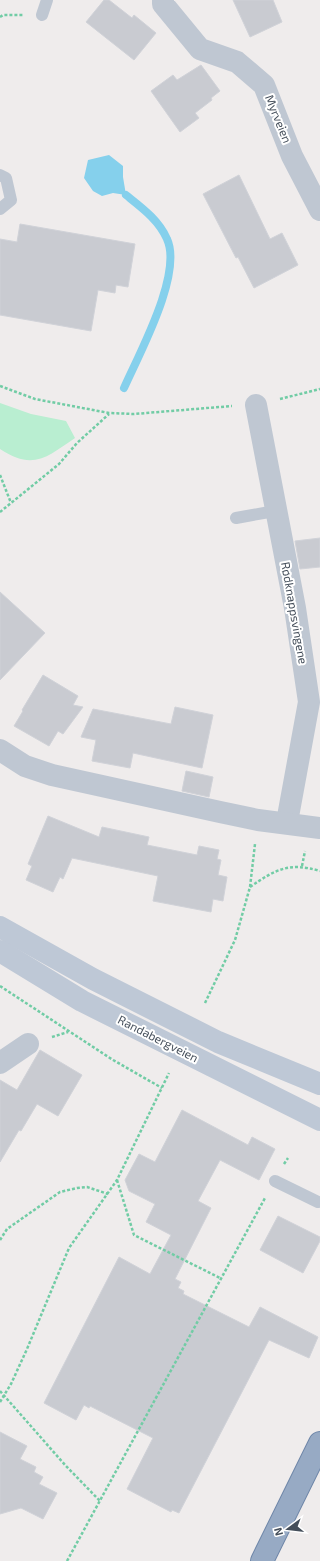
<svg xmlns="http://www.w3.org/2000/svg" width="320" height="1561" font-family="'Exo 2',sans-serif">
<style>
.green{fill:#b9eed1}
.water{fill:#85d0ec}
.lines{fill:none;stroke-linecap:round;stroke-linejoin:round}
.stream{stroke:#85d0ec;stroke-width:8}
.building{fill:#c9cbd1;stroke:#d0d2d8}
.trunk-casing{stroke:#6e86a8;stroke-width:24}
.path{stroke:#71cca5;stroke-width:2.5;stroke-dasharray:3 2;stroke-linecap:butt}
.service{stroke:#bfc7d2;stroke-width:12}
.minor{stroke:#bfc7d2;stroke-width:22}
.secondary{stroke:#bec8d6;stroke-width:22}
.trunk{stroke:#97aac4;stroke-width:22}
.labels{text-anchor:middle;stroke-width:4;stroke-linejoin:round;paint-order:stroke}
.street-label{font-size:12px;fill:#444e5a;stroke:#fff}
</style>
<rect width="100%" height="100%" fill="#efecec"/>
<path class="green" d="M0,403L31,414L66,421L75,438C47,457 33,471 0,449Z"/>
<path class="water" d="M109,155L123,166V177L126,195L113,193L102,196L93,191L84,178L88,160Z"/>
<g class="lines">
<path class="stream" d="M124,388C139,354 183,274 167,239C159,220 141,207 126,195"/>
</g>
<g class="building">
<path d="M104,0H109L132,18L134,15L156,33L134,60L86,22Z"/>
<path d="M233,0H273L282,22L250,37Z"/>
<path d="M201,65L220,91L211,98L212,100L195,113L199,118L180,132L151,91L173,75L177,80Z"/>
<path d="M239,175L270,239L282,233L298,265L254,288L238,257L236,258L203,194Z"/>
<path d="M20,224L135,244L128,287L116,285L115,293L98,290L91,331L0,315V239L17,242Z"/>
<path d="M320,538V567L300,569L295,541Z"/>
<path d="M0,592L45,633L0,680Z"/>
<path d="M43,675L78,696L73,705L83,707L63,734L58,731L49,746L14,726L23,711L22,710Z"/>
<path d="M175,707L213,715L202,768L133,753L130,768L92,761L96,740L81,737L93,709L171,724Z"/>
<path d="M186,771L213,777L209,797L182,791Z"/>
<path d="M48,816L99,837L102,827L149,837L147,845L197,855L199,846L219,850L217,859L221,860L218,875L227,877L223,901L213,899L211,912L153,901L158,876L72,858L63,879L60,877L53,892L26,880L32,866L28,864Z"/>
<path d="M40,1050L82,1075L58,1116L37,1104L21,1131L19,1130L0,1162V1080L17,1090Z"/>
<path d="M182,1110L248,1145L252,1137L275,1149L259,1180L220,1160L198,1201L211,1208L175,1279L181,1282L178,1288L184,1291L183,1294L249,1327L260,1307L318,1337L309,1358L269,1340L179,1513L172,1510L171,1512L127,1489L153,1438L90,1406L89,1408L84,1405L76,1420L44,1403L119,1257L150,1274L171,1235L146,1222L155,1204L129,1191L125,1180L139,1154L155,1162Z"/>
<path d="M278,1216L320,1237V1241L303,1273L260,1250Z"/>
<path d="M0,1432L27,1446L20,1459L36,1467L34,1472L43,1477L39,1484L57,1493L43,1519L21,1508L0,1514Z"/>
</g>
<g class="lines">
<defs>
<path id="trunk" d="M262,1561L320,1443"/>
</defs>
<use href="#trunk" class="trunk-casing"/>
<g class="path">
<path d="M0,17L3,15H23"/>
<path d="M0,386L35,399L109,413L134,414L232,406"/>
<path d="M280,399L320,389"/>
<path d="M0,475L11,503"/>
<path d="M0,512L59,464L77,443L109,414"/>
<path d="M302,866L305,851"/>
<path d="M250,887C276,869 289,862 320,871"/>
<path d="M0,986L113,1060L162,1088"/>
<path d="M205,1003L235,940L250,887L255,844"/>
<path d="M52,1037L68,1032"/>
<path d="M284,1164L288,1158"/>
<path d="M117,1180L134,1235L220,1278"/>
<path d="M0,1240L7,1229L60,1192L77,1188L87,1187L108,1194"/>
<path d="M0,1391L66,1466L100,1501"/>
<path d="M0,1402L11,1384L27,1349L69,1248L117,1180L169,1073"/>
<path d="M67,1561L265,1198"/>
</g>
<g class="service">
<path d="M42,15L47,0"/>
<path d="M0,175L6,178L11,200L0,209"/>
<path d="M236,518L275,511"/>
<path d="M275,1181L318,1202"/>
</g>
<g class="minor">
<path d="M163,0V4L200,49L237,62L264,85L292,156L320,210"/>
<path d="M256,405L295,608L309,702L287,822"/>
<path d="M0,750L25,766L52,775L220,812L258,820L320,828"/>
<path d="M0,1063L28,1044"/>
</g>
<g class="secondary">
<path d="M0,927L93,979L218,1042L320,1084"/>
<path d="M0,951L82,1001L320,1120"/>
</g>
<use href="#trunk" class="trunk"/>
</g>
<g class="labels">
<g class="street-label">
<text transform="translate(278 119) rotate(68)" y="4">Myrveien</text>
<text transform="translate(294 613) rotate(80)" y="4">Rødknappsvingene</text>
<text transform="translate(158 1039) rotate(27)" y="4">Randabergveien</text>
</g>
</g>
<g transform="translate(288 1529) rotate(255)" stroke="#ffffff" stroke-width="3" paint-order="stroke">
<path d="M0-3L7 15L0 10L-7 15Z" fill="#444e5a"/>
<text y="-6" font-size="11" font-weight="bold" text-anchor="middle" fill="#444e5a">N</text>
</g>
</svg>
